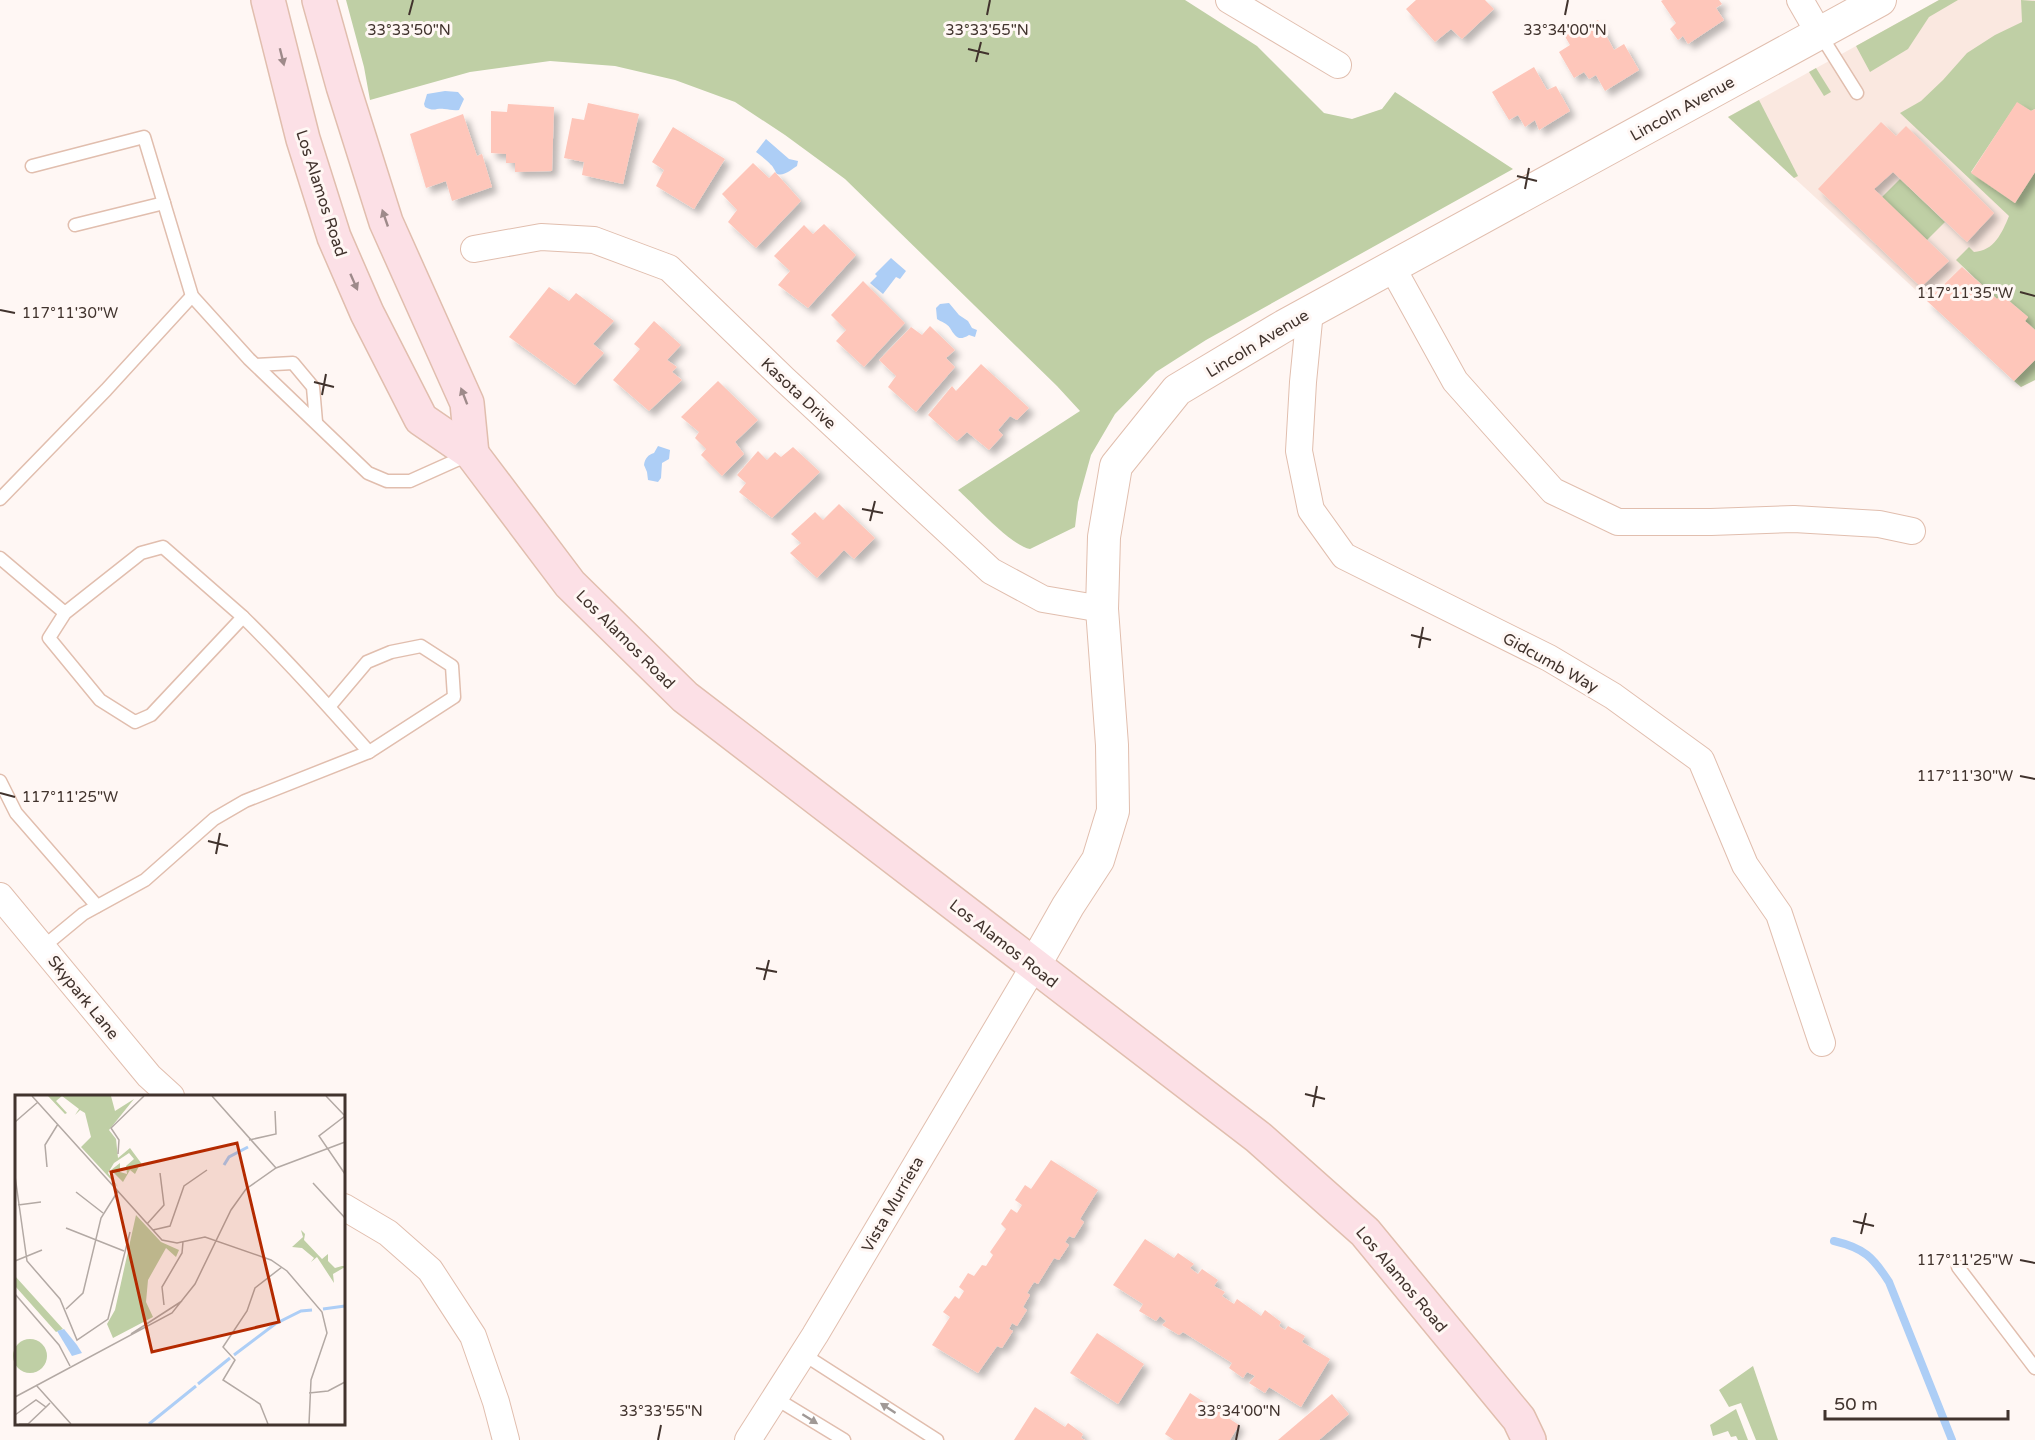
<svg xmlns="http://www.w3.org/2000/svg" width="2035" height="1440" font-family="'Varela Round',sans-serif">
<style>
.built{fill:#fae8e0}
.green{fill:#bfcfa5}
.water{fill:#adcef6}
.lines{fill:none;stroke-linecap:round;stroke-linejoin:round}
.stream{stroke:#adcef6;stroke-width:8}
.building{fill:#fec6ba;filter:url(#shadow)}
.service-casing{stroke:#e1beae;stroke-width:15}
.minor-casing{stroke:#e1beae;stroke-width:28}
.tertiary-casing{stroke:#e1beae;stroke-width:34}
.secondary-casing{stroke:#e1beae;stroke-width:36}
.service{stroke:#fff;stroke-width:12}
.minor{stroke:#fff;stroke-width:26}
.tertiary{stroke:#fff;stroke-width:32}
.secondary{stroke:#fce0e6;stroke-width:33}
.oneway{fill:#9e8a8a}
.oneway2{fill:#a09996}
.ticks{fill:none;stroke:#41332d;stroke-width:2}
.labels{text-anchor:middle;stroke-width:6;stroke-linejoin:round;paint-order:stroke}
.street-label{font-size:16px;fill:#41332d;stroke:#fff7f4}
.inset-river{fill:none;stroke:#adcef6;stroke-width:3}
.inset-road{fill:none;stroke:#b3a9a4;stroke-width:1.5}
.view{fill:#b42a00;fill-opacity:0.15;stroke:#b42a00;stroke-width:3}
.inset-edge{fill:none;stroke:#41332d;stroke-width:3}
.ticks-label{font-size:15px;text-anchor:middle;fill:#41332d;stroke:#fff7f4;stroke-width:6;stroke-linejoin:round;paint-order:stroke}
</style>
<defs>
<filter id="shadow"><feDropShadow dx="5.5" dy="5.5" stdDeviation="3" flood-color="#0004"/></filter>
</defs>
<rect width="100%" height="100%" fill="#fff7f4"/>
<path class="built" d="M1939,0H2035V380L2021,387L1728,117Z"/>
<g class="green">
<path d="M346,0H1185L1257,46L1324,113L1352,119L1382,109L1395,92L1513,169L1206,340L1156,372L1115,414L1091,455L1078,502L1075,527L1030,549C1011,546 974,504 958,490L1080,411L1057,386L845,179L785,135L735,102L675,80L615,66L550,61L470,72L370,100L364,67Z"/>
<path d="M1939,0H1958L1929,17L1908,49L1870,72L1856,46Z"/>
<path d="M2021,0L2035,1V109L2031,111L2017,103L1971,172L2015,203L2035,172V330L2025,321L2028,317L2002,295L1997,299L1956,260L1969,247L1974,252C1994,251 2002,233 2009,216L1900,113L1921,101L1943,80L1967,53L1995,35L2022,22Z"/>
<path d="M1816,68L1831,92L1824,96L1809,72Z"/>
<path d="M1759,100L1798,176L1794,178L1728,117Z"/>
<path d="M1900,179L1945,222L1927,240L1882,197Z"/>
<path d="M2035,360V380L2021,387L2014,381Z"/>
<path d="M1753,1366L1778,1440H1756L1741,1403L1729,1407L1719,1390Z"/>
<path d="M1736,1409L1748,1440H1738L1736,1436L1731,1437L1728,1431L1713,1436L1710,1425Z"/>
</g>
<g class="water">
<path d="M445,91L458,92L464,99L459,110C452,111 450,109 444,109C436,108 434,112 425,107L424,104L427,94Z"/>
<path d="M766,139L789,159L798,161L797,166C792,169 782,178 776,173C776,172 772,165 771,165C767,160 761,156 756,152Z"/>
<path d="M891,258L906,271L900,279L896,277L883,294L870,283L877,276L875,274Z"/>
<path d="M949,303L959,315L968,321L972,328L977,330L975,337L969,335C958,342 955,336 950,328C947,323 941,322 937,319L936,308L940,304Z"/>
<path d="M658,446L670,450L669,459L662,463L661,478L658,482L648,480L647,472L644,465C645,458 648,455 654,453Z"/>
</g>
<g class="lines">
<path class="stream" d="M1834,1241C1864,1248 1873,1257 1889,1282L1952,1440"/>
</g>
<g class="building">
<path d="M1416,0H1485L1494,9L1462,39L1451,29L1435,42L1406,9Z"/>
<path d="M1663,0H1719L1722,4L1716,8L1724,20L1688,44L1683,36L1678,40L1670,29L1676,23L1661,1Z"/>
<path d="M1598,20L1614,50L1624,44L1639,70L1605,91L1596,75L1589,79L1584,72L1574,78L1559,52L1570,45L1563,33L1579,24L1582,29Z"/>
<path d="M1534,67L1547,90L1556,86L1570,111L1539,130L1535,120L1525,127L1518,115L1509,120L1492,92Z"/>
<path d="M2017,102L2031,111L2035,109V172L2015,203L1971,173Z"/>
<path d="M588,103L639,114L623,184L582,175L584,162L564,158L572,118L584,120Z"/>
<path d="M508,104L554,107L552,171L515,172V163H506V154L491,153V111L507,112Z"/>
<path d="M463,114L477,156L482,154L492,187L452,201L446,181L426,188L410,134Z"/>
<path d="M1881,122L1896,136L1906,126L1994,213L1967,242L1893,172L1874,189L1949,261L1921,287L1818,189Z"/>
<path d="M673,127L725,159L694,209L656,186L664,170L652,162Z"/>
<path d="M753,163L769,178L775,172L801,201L756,248L728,222L737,210L722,194Z"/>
<path d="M824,224L856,255L808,308L778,285L790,271L774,256L804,225L813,234Z"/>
<path d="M1962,267L1997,299L2002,295L2028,317L2025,321L2035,330V360L2014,381L1927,301Z"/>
<path d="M863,281L905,323L864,367L836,341L846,330L831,315Z"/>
<path d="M549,287L569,301L576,293L614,321L593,344L604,353L575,385L509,337Z"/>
<path d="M654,321L681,345L667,360L677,367L672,372L682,380L649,411L613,380L640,349L634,344Z"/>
<path d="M930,326L955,350L946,358L955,367L916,412L888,387L896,376L879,360L911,327L922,335Z"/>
<path d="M981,364L1029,408L1017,420L1010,416L998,430L1003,435L989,450L967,432L957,441L928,415L952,386L956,391Z"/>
<path d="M718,381L758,420L735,442L744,454L722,476L701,455L706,449L695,438L699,432L681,417Z"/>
<path d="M793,447L820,472L772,518L739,492L746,483L737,475L758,451L767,460L775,452L781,457Z"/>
<path d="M839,504L875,538L854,559L844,550L817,578L790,553L801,543L791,534L815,512L823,520Z"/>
<path d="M1051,1160L1098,1190L1080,1219L1084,1222L1074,1238L1069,1236L1065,1242L1069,1245L1059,1260L1054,1258L1038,1284L1034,1282L1027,1293L1030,1295L1023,1307L1027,1310L1017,1326L1012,1323L1009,1329L1013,1331L1002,1348L997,1346L978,1373L932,1345L950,1317L943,1312L955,1296L959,1299L964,1291L959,1287L968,1273L974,1276L982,1265L986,1266L993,1255L990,1252L1006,1229L1001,1224L1011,1209L1017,1213L1022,1205L1015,1200L1025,1185L1031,1189Z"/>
<path d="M1145,1239L1174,1258L1178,1253L1194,1264L1190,1268L1198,1274L1202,1269L1218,1280L1214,1286L1225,1292L1222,1296L1234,1304L1237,1299L1261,1316L1265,1310L1281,1322L1279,1326L1285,1330L1288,1326L1305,1336L1302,1342L1330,1359L1301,1407L1269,1387L1265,1393L1249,1383L1255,1376L1247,1372L1243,1378L1229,1368L1232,1363L1183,1332L1179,1335L1162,1325L1166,1321L1160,1316L1156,1321L1139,1311L1143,1304L1113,1285Z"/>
<path d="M1097,1333L1144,1364L1118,1404L1070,1373Z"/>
<path d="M1190,1393L1239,1425L1230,1440H1174L1165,1434Z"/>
<path d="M1332,1394L1349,1414L1319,1440H1278Z"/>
<path d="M1035,1407L1065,1427L1068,1423L1083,1434L1081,1438L1085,1440H1014Z"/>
</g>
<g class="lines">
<defs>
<g id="service">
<path d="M1820,34L1857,93"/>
<path d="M32,166L144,137L192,296L249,359L368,473L387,481H410L468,455"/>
<path d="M75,225L164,203"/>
<path d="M256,365L293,363L313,387L316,422"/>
<path d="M0,499L106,390L192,296"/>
<path d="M0,558L65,613L49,638L100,700L135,722L151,715L243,617L163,547L141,553L65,613"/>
<path d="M243,617C287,660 328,706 369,752L454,697L452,666L421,646L391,652L367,662L329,707"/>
<path d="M0,781L16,813L97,906"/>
<path d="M43,947L83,914L145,880L214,819L245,801L369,752"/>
<path d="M1958,1267L2035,1368"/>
<path d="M803,1354L937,1440"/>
<path d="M775,1398L844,1440"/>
</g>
<g id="minor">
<path d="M1229,0L1338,65"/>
<path d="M1800,0L1819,33"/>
<path d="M474,249L541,237L594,240L669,268L784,379L991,571L1043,599L1102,609"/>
<path d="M1392,267L1455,381L1553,491L1618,522H1711L1794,519L1879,524L1912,531"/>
<path d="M1310,311L1303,382L1299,451L1311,510L1344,556L1549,658L1613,696L1701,760L1745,865L1779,914L1822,1043"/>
<path d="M0,896L149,1076L171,1096"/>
<path d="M344,1207L388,1233L430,1270L473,1336L496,1402L506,1440"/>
<path d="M748,1440L815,1335L1034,966"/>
</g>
<path id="tertiary" d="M1034,966L1068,906L1098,860L1113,811L1112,745L1102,609L1104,537L1116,466L1177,390L1284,326L1880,0"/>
<g id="secondary">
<path d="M268,0L303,139L334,237L367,313L421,419L472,454L570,584L685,697L1258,1137L1365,1232L1519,1419L1529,1440"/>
<path d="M319,0L343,86L386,222L467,403L472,454"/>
</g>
</defs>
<use href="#service" class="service-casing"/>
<use href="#minor" class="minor-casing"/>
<use href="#tertiary" class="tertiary-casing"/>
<use href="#secondary" class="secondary-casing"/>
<use href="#service" class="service"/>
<use href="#minor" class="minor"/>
<use href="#tertiary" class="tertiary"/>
<use href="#secondary" class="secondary"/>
</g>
<defs><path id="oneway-solid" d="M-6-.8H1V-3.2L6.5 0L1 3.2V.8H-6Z" transform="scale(1.5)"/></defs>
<g class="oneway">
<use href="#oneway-solid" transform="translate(282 57) rotate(76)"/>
<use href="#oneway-solid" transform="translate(385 218) rotate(-109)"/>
<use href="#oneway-solid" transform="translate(354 282) rotate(66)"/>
<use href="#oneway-solid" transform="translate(464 396) rotate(-111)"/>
</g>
<g class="oneway2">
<use href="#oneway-solid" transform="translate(888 1408) rotate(-147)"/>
<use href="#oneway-solid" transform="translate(810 1419) rotate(32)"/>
</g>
<path class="ticks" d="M409,15L413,0M987,15L990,0M1565,15L1568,0M968,49L989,54M976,62L981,42M1517,176L1537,181M1525,189L1529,168M2020,292L2035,296M0,310L15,313M314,382L334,387M322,395L326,374M862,509L883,513M870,521L875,501M1411,635L1431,640M1419,648L1423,627M2020,776L2035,779M0,793L15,797M208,841L228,846M216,854L220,833M756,968L777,972M764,980L769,960M1305,1094L1325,1099M1313,1107L1317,1086M1853,1221L1874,1226M1861,1234L1866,1213M2020,1260L2035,1263M658,1440L661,1425M1236,1440L1239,1425"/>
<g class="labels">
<g class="street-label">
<text transform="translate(1682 108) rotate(-29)" y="6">Lincoln Avenue</text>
<text transform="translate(322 193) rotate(72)" y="6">Los Alamos Road</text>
<text transform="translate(1257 343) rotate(-31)" y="6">Lincoln Avenue</text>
<text transform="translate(799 393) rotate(43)" y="6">Kasota Drive</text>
<text transform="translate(626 639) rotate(45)" y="6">Los Alamos Road</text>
<text transform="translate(1551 662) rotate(29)" y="6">Gidcumb Way</text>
<text transform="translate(1004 943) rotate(38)" y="6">Los Alamos Road</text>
<text transform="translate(84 997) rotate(51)" y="6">Skypark Lane</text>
<text transform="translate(892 1204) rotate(-60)" y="6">Vista Murrieta</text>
<text transform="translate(1402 1279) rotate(50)" y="6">Los Alamos Road</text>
</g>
</g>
<g transform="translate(15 1095)">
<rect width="330" height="330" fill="#fff7f4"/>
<path d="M33,1H96L100,16L119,4L94,35L101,44L103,63L115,53L129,72L125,69L120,79L115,75L108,87L96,75L105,68V77L112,79L111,71L119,64L114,58L99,68L93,78L103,92L66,52L76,42L70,18L65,15L60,20L64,14L47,1L41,6L52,18L50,19ZM121,120L146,147L164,155L161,162L151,153L133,185L131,207L138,222L98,243L92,229L100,215ZM286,135L290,139L289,145L307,164L313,159V166L320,173L327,171H329L330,172L318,179L319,188L302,162L296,167L299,163L287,153L277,152L288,142ZM0,181L48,234L41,237L0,191ZM-2 261a17 17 0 1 1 34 0a17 17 0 1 1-34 0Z" fill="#bfcfa5"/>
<path d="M49,234L62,250L67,258L57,261L42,236Z" fill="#adcef6"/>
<path class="inset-river" d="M209,70L214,62L233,52M308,214L330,211M219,260L260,229L286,216L297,215M183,289L215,263M134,329L181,291"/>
<path class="inset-road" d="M17,1L147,145L162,148L190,142L256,165L272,176L307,217L312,238L296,285L294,329M197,1L261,73M311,1L330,21M330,21L304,41L330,79M0,27L23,7M234,45L261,39L260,16M103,59L104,45L96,33L129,1M32,72L30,50L43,29M0,81L12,166L45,204L62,245L93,224L115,137M298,88L330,123M61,97L88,118M3,110L26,107M132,129L149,110L145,78M51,133L109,156M138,135L155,131L169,91L192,75M0,166L27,155M0,199L44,250L55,271M149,210L147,192L167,158L168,147M51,214L68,198L86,123L103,96M116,239L167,206M21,290L56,329M294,298L313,296L330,287M0,302L157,218L180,189L216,115L231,94L261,73L330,47M0,320L21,305L31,312L35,308M4,329H13L31,312M253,329L245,309L208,285L220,265L208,252L232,216L240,193L267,172"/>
<path class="view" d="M222,48L264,227L137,257L96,77Z"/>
<rect width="330" height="330" class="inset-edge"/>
</g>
<g class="ticks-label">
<text x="409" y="35">33°33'50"N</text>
<text x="987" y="35">33°33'55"N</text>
<text x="1565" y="35">33°34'00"N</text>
<text x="1965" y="298">117°11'35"W</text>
<text x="70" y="318">117°11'30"W</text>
<text x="1965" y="781">117°11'30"W</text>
<text x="70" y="802">117°11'25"W</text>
<text x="1965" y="1265">117°11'25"W</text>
<text x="661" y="1416">33°33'55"N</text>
<text x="1239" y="1416">33°34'00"N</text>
</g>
<path d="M1825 1410v9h183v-9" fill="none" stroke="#41332d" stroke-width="3"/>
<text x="1834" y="1410" font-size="18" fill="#41332d" stroke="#fff7f4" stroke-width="4.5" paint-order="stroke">50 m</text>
</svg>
